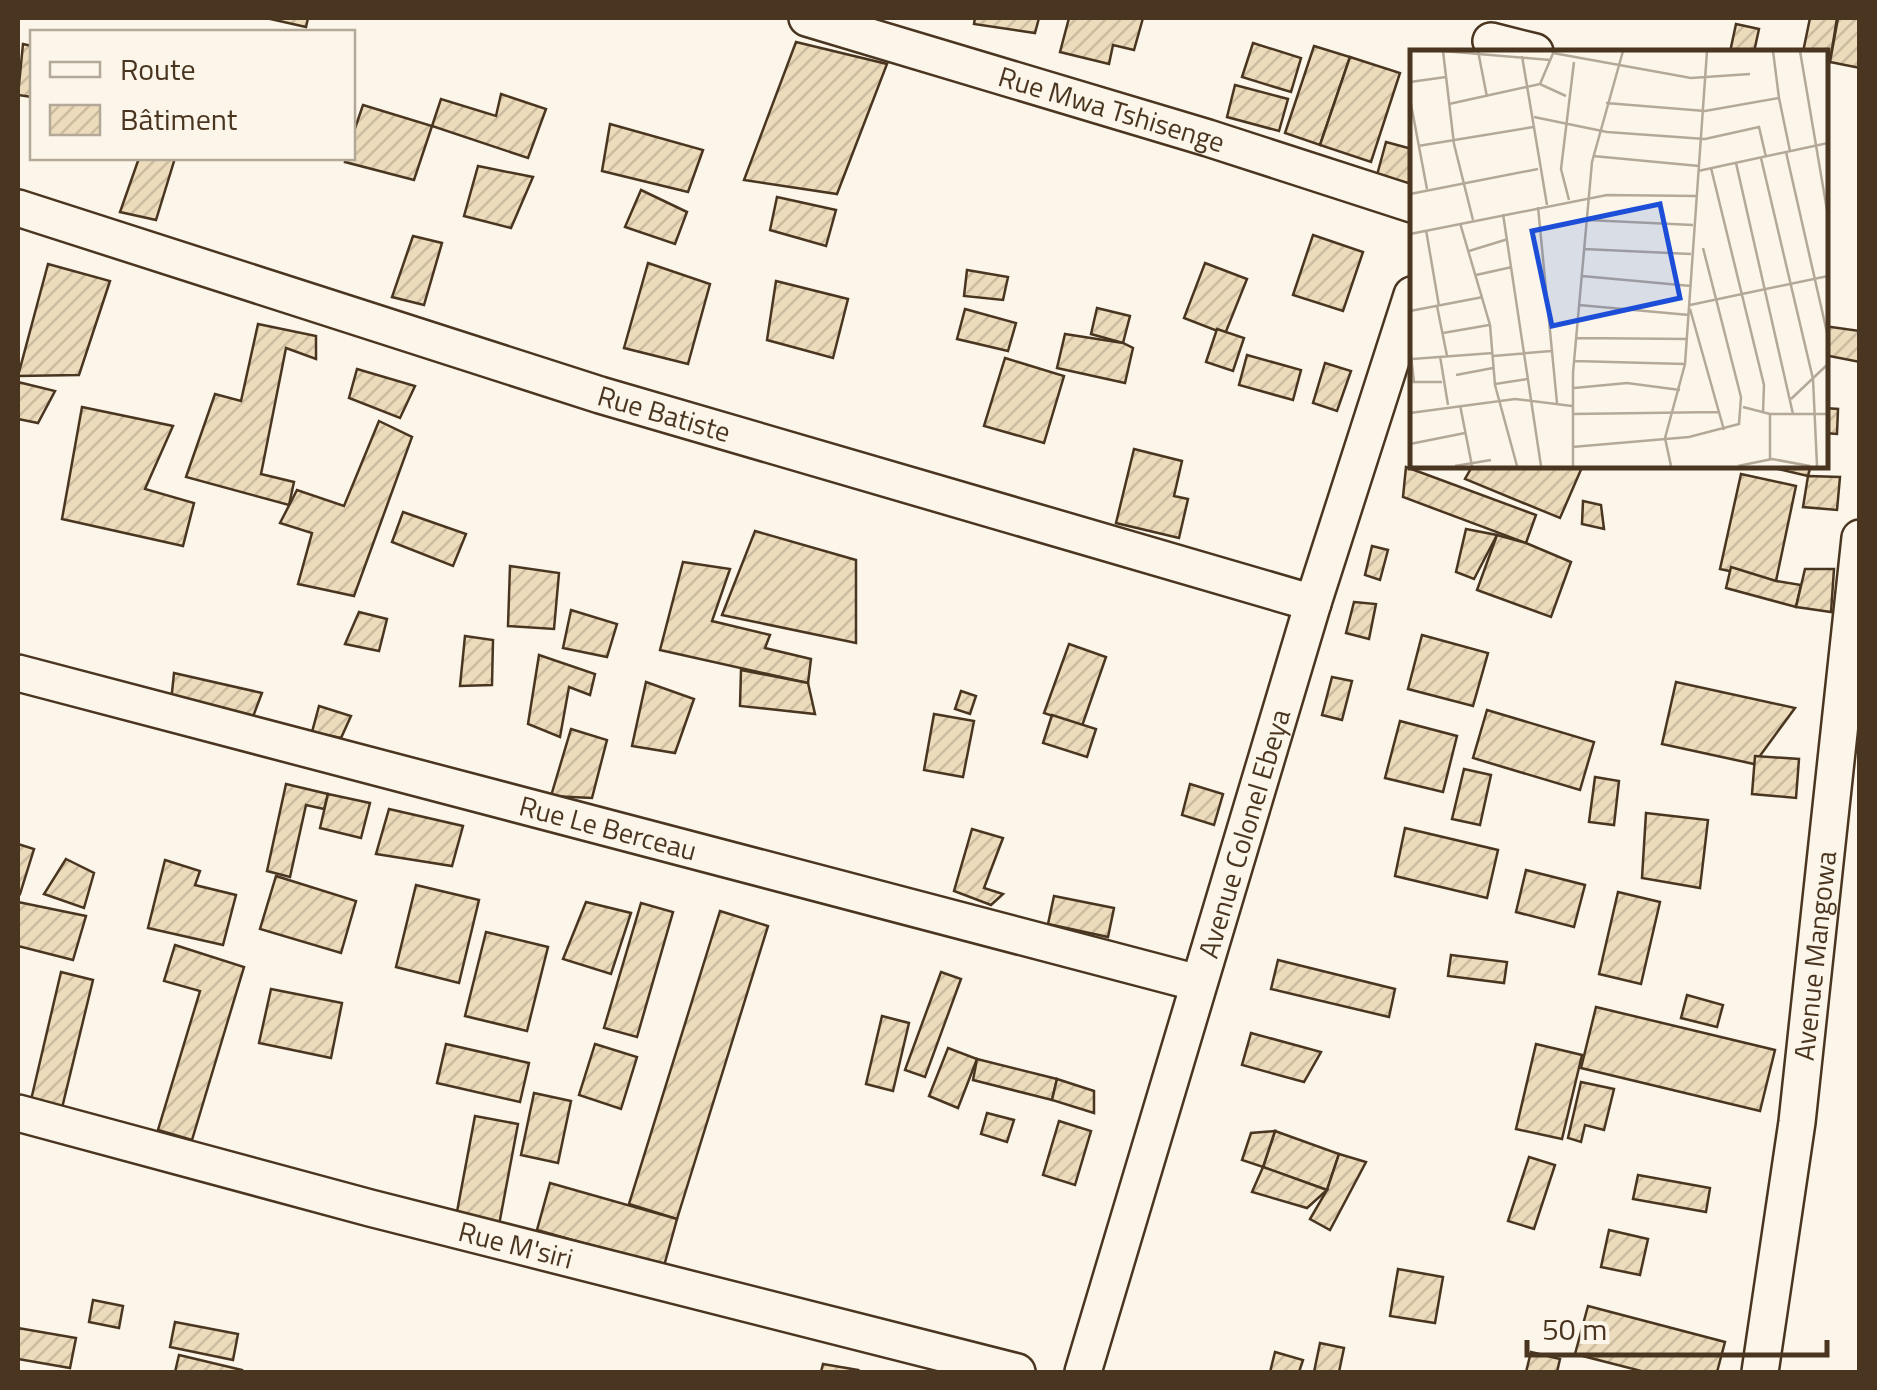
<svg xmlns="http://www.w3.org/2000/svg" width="1877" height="1390" font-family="'Titillium Web',sans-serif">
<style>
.building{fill:url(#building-hatch);stroke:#4a3520;stroke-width:2.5}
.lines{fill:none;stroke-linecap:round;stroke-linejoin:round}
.minor-casing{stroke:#4a3520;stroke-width:40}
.minor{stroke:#fbf6e9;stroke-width:35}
.labels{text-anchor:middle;stroke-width:8;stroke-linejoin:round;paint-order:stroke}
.street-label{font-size:28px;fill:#4a3520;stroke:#fbf6e9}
.inset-road{fill:none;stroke:#b4a999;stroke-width:2.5}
.view{fill:#1d4ed8;fill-opacity:0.15;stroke:#1d4ed8;stroke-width:5}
.inset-edge{fill:none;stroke:#4a3520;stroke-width:5}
</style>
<defs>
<pattern id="building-hatch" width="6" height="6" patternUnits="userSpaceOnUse" patternTransform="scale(2.5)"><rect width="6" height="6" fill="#ecdcbc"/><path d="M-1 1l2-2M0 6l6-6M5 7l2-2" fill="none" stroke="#ccbda1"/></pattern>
</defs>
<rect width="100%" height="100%" fill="#fbf6e9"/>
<g class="building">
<path d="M266,18H308L306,27Z"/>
<path d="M975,18H1039L1035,33L974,24Z"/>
<path d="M1069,18H1143L1134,50L1113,45L1109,64L1060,52Z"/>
<path d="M1810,18H1837L1830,62L1824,61V52H1803Z"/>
<path d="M1838,18H1860V68L1830,62Z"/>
<path d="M1736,24L1759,29L1754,52H1730Z"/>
<path d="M796,42L887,64L837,194L744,180Z"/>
<path d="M1253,43L1301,58L1291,92L1242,77Z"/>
<path d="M23,44L32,46V97L18,95Z"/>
<path d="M1314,46L1350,57L1320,145L1285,133Z"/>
<path d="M1350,57L1400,73L1371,162L1320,145Z"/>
<path d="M1235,85L1288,99L1279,131L1227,117Z"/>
<path d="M501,94L546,109L528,158L432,126L441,99L496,116Z"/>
<path d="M363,105L432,126L414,180L345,162L346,158H352V137Z"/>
<path d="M610,124L703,150L688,192L602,171Z"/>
<path d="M1386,142L1412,149L1410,184L1377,175Z"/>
<path d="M139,158H175L156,220L120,212Z"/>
<path d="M478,166L533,177L511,228L464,216Z"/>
<path d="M641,190L687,212L675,244L625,227Z"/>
<path d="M777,197L836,210L826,246L770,230Z"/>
<path d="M1313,235L1363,252L1343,311L1293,295Z"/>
<path d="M413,236L442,243L424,305L392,297Z"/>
<path d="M648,263L710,284L688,364L624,348Z"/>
<path d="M1205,263L1247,279L1225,334L1184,318Z"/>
<path d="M48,264L110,281L79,375L18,376Z"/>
<path d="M967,270L1008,277L1003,300L964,296Z"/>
<path d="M776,281L848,299L833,358L767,340Z"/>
<path d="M1097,308L1130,316L1123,343L1091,334Z"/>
<path d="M965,309L1016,323L1008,351L957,339Z"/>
<path d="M258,324L316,336V359L286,348L261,474L294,482L289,505L186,477L215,394L241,401Z"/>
<path d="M1824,326L1860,331V362L1824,355Z"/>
<path d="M1217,329L1244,338L1233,371L1206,362Z"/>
<path d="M1065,334L1123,343L1133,348L1125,383L1057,368Z"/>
<path d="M1247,355L1301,370L1293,400L1239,385Z"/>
<path d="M1005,358L1064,376L1044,443L984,426Z"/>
<path d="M1325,363L1351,371L1337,411L1313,403Z"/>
<path d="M357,369L415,386L400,418L349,398Z"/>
<path d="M18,382L55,391L38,423L18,419Z"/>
<path d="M82,407L173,426L145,489L194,503L183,546L62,519Z"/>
<path d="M1824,408L1838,409L1837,434L1824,433Z"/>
<path d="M379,421L412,437L354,596L298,584L312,533L280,523L297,490L344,506Z"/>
<path d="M1134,449L1182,461L1174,496L1188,499L1179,538L1116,523Z"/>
<path d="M1473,465H1583L1560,518L1465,479Z"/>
<path d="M1761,465H1811L1808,476Z"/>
<path d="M1406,467L1536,515L1526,543L1403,497Z"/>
<path d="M1741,474L1796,486L1776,581L1720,569Z"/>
<path d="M1808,476L1840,477L1837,510L1803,507Z"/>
<path d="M1583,501L1601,505L1604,529L1582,524Z"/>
<path d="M403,512L466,534L453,566L392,542Z"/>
<path d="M1466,529L1497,535L1474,579L1456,572Z"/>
<path d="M755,531L856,560V643L722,615Z"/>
<path d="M1497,535L1526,543L1571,562L1551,617L1477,590Z"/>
<path d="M1372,546L1388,550L1380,580L1365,575Z"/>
<path d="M683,562L730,569L712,621L770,635L765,648L811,659L808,683L660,650Z"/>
<path d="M510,566L559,573L554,629L508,626Z"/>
<path d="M1731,567L1776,581L1801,585L1796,607L1726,588Z"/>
<path d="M1805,569H1834L1831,612L1796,607Z"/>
<path d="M1354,602L1376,604L1369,639L1346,633Z"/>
<path d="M571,610L617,624L607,657L563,648Z"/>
<path d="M359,612L387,619L379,651L345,644Z"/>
<path d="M1422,635L1488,653L1473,706L1408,689Z"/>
<path d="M465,636L493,640L492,685L460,686Z"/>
<path d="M1069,644L1106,657L1082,726L1044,713Z"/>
<path d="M539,655L595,674L590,695L569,687L560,737L528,724Z"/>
<path d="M741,670L808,683L815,714L740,706Z"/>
<path d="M174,673L262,693L251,722L171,702Z"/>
<path d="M1332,677L1352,681L1342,720L1322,715Z"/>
<path d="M646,682L694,699L675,753L632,746Z"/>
<path d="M1676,682L1795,708L1754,764L1662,744Z"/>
<path d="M961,691L976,696L970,714L955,709Z"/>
<path d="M319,706L351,716L341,738L312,732Z"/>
<path d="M1487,710L1594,742L1580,790L1473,758Z"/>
<path d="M934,714L974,721L963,777L924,770Z"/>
<path d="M1052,715L1096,729L1087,757L1043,743Z"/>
<path d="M1400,721L1457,736L1443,792L1385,778Z"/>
<path d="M571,729L607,740L592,798L551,796Z"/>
<path d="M1755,756L1799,759L1796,798L1752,794Z"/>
<path d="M1464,769L1491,775L1480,825L1452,819Z"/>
<path d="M1595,777L1619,781L1614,825L1589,822Z"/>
<path d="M286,784L328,794L324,809L306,805L290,877L267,871Z"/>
<path d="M1190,784L1223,794L1214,825L1182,815Z"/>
<path d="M328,794L370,803L361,838L320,828Z"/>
<path d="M389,809L463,826L452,866L376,854Z"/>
<path d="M1646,813L1708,820L1700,888L1642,878Z"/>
<path d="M1405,828L1498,850L1487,898L1395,876Z"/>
<path d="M972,829L1003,838L984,888L1003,894L991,905L954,891Z"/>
<path d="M18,844L34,849L20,894L18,893Z"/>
<path d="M66,859L94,873L84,908L44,894Z"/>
<path d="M165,860L200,871L195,885L236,895L223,945L148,928Z"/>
<path d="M1526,870L1585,885L1574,927L1516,912Z"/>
<path d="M276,876L356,901L341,953L260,929Z"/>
<path d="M416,885L479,900L459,983L396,967Z"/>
<path d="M1618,892L1660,902L1641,984L1599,974Z"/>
<path d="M1054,896L1114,908L1108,937L1048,924Z"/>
<path d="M18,902L86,916L73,960L18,946Z"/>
<path d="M586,902L631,913L611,974L563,959Z"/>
<path d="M641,903L673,912L637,1037L604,1028Z"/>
<path d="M720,911L768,926L677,1219L629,1204Z"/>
<path d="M486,932L548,947L527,1031L465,1016Z"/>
<path d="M175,945L244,967L192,1140L158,1130L200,991L164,981Z"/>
<path d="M1451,955L1507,962L1504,983L1448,976Z"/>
<path d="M1278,960L1395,989L1389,1017L1271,989Z"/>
<path d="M61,972L93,980L62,1108L31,1100Z"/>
<path d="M941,972L961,979L925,1077L905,1070Z"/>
<path d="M271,989L342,1003L331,1058L259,1043Z"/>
<path d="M1687,995L1723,1005L1717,1027L1681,1018Z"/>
<path d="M1596,1007L1775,1050L1760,1111L1581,1068Z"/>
<path d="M882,1016L909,1023L893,1091L866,1084Z"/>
<path d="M1251,1033L1321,1052L1304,1082L1242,1065Z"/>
<path d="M446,1044L529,1063L520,1102L437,1083Z"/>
<path d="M595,1044L637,1057L621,1109L579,1095Z"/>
<path d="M1536,1044L1582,1055L1562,1139L1516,1129Z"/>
<path d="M948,1048L977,1059L958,1108L929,1096Z"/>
<path d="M977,1059L1057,1079L1052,1100L973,1080Z"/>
<path d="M1057,1079L1094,1091V1113L1052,1100Z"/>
<path d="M1581,1082L1614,1089L1604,1130L1585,1125L1581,1142L1568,1138Z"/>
<path d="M534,1093L571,1101L558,1163L521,1155Z"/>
<path d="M987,1113L1014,1120L1007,1142L981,1134Z"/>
<path d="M475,1116L518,1124L499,1225L456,1217Z"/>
<path d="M1059,1121L1091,1131L1075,1185L1043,1175Z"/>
<path d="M1275,1131L1339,1154L1327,1190L1263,1167Z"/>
<path d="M1275,1131L1263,1167L1242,1160L1251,1133Z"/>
<path d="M1339,1154L1366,1162L1330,1230L1310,1219L1327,1190Z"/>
<path d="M1529,1157L1555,1165L1534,1229L1508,1221Z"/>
<path d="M1263,1167L1327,1190L1307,1208L1252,1192Z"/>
<path d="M1638,1175L1710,1188L1706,1212L1633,1199Z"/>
<path d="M550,1183L677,1219L664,1266L537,1230Z"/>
<path d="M1609,1230L1648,1239L1640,1275L1601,1267Z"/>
<path d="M1398,1269L1443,1277L1435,1323L1390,1316Z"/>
<path d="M93,1300L123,1306L119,1328L89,1322Z"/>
<path d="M1588,1306L1725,1342L1717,1372H1645L1575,1354Z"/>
<path d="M175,1322L238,1334L233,1360L170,1347Z"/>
<path d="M18,1328L76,1338L70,1368L18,1359Z"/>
<path d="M1320,1343L1344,1348L1339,1372H1314Z"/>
<path d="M1275,1352L1303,1360L1299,1372H1270Z"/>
<path d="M1531,1352L1560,1359L1557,1372H1526Z"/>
<path d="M179,1355L242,1370V1372H175Z"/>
<path d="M823,1364L858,1370L857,1372H821Z"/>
</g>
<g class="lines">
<defs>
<g id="minor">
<path id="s1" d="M807,18L1208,138L1412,204"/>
<path d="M1491,41L1535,52"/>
<path id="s2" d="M18,208L600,395L1313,603"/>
<path id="s3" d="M18,673L1198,983"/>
<path id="s4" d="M18,1113L370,1208L1017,1372"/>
<path id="s5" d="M1083,1372L1313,603L1412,295"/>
<path id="s6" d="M1760,1372L1797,1122L1860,538"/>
</g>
</defs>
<use href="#minor" class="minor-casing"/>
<use href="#minor" class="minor"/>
</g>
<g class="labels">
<g class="street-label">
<text dy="10" stroke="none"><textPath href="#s1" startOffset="318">Rue Mwa Tshisenge</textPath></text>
<text dy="10" stroke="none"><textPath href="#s2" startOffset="678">Rue Batiste</textPath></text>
<text dy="10" stroke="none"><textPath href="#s3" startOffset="610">Rue Le Berceau</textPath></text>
<text dy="10" stroke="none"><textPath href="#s5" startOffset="562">Avenue Colonel Ebeya</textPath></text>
<text dy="10" stroke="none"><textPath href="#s6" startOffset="420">Avenue Mangowa</textPath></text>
<text dy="10" stroke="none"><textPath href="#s4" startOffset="515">Rue M'siri</textPath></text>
</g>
</g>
<g transform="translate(1410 50)">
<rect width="418" height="418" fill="#fbf6e9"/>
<path class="inset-road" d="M33,1L44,94L63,170M33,1L140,10M68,1L77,47M390,1L418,166M143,3L281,28L340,24M112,6L137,155M0,32L36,27M130,34L144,1M369,48L380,101M0,49L17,139M196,53L295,61L369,48L363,1M39,54L130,34L156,46M124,67L197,82L295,89L349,77L356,107M8,96L123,77M376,102L418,287M183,106L289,116M351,108L403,329L407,416M326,113L383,364M301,118L354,335L353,363M288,121L418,93M0,144L128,119M159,150L151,119L164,12M128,157L147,353M93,164L131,416M177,170L283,175M50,173L80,275L85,335L107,416M16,180L29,256M0,184L197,145L286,146M174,199L281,204M59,201L98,189M66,225L102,217M172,226L281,236M169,255L279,265M280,255L418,226M27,256L37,306M280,259L314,380M0,261L73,247M33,283L79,275M166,288L277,289M0,297L4,332M30,306L38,355M83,306L141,301M2,309L83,303M164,311L275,314M46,325L83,318M0,332H32M85,334L117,329M164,338L217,333L270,340M381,349L418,314M50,355L62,416M333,357L360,364H418M0,363L105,349L162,356M162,364L308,362M360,364V409M0,394L55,383M162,397L279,387L329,374L331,347L293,198M45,416L81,410M163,416V323L182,112L213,1M261,416L255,388L275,314L297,1M328,416L362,409L400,416"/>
<path class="view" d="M250,154L270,248L142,276L122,181Z"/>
<rect width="418" height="418" class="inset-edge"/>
</g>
<rect width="1877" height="1390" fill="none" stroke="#4a3520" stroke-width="40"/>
<rect x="30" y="30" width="325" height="130" fill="#fbf6e9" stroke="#b4a999" stroke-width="2.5"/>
<rect x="50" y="62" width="50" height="15" fill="#fbf6e9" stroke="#b4a999" stroke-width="2.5"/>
<text x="120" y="80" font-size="30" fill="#4a3520">Route</text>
<rect x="50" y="105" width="50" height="30" fill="url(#building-hatch)" stroke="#b4a999" stroke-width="2.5"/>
<text x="120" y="130" font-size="30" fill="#4a3520">Bâtiment</text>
<path d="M1527 1340v15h300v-15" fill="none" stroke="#4a3520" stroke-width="5"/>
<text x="1542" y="1340" font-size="30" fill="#4a3520" stroke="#fbf6e9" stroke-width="8" paint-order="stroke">50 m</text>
</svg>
